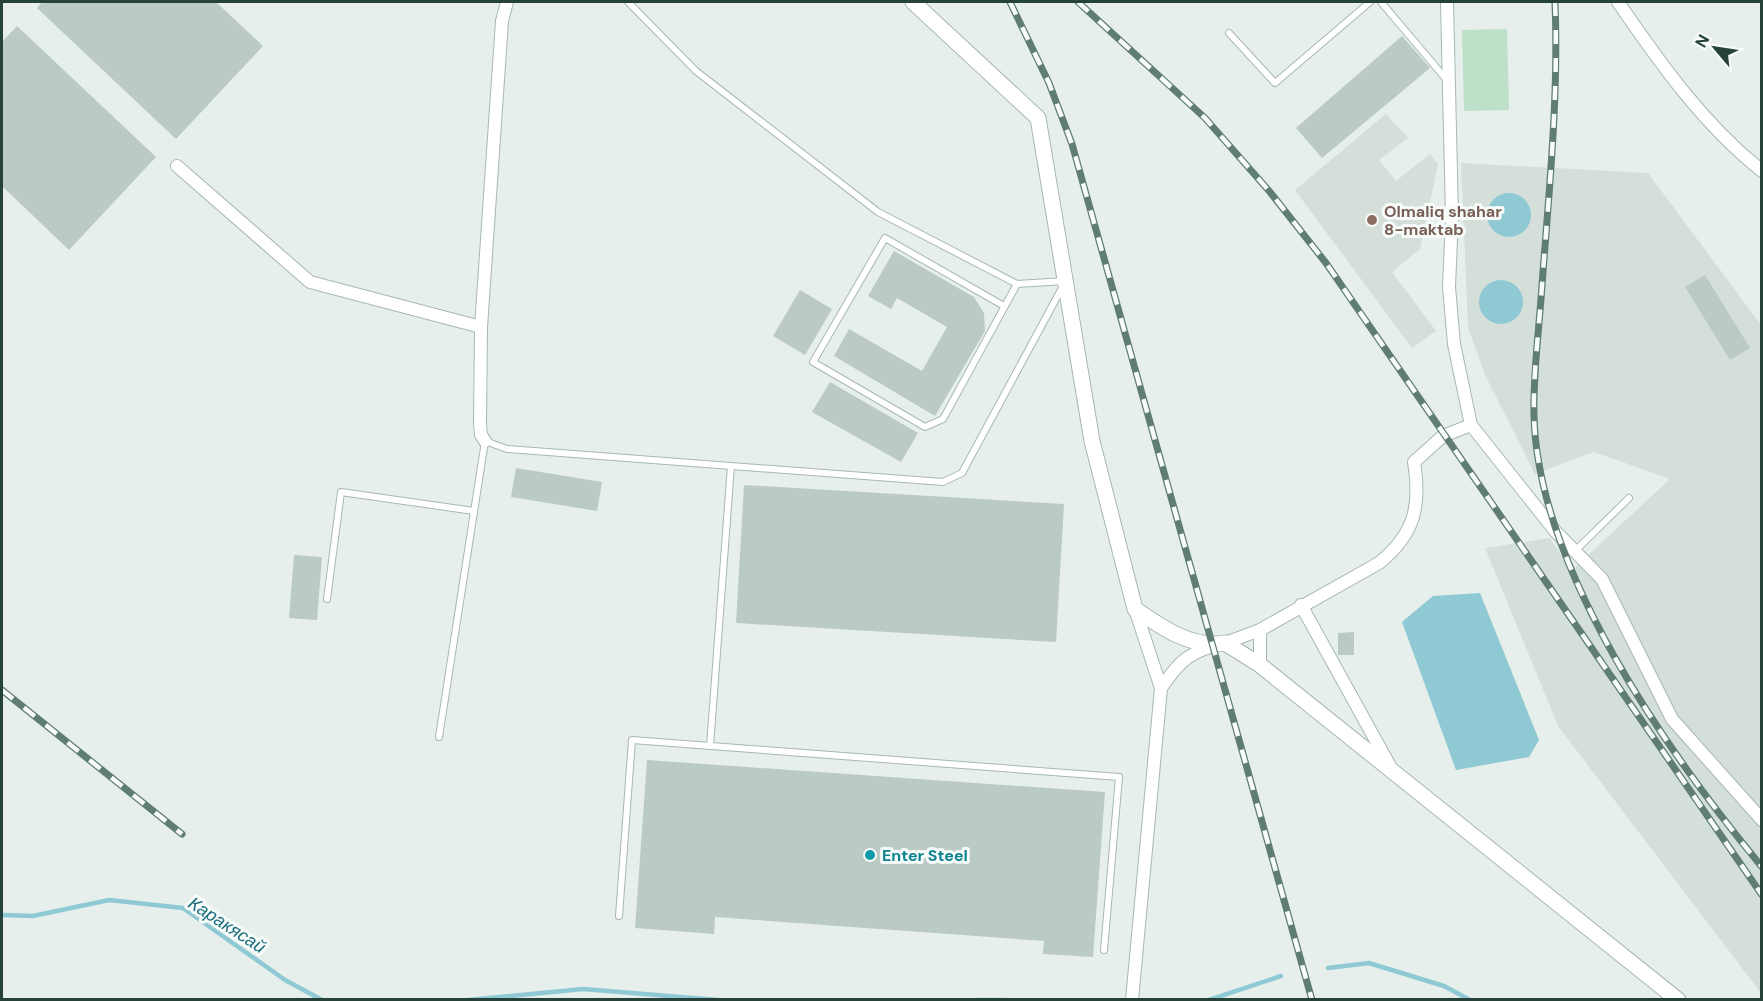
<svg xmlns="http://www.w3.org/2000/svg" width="1763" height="1001" font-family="'DM Sans',sans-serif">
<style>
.built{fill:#d4dfda}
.green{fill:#bfe0c8}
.water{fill:#8ec9d4}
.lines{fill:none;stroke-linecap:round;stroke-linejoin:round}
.stream{stroke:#8ec9d4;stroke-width:4.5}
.building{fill:#bbcac4}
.service-casing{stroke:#a8b8b2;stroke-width:8}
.minor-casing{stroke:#a8b8b2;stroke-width:14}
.tertiary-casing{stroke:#a8b8b2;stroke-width:17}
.service{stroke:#fff;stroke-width:6}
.minor{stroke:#fff;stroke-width:12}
.tertiary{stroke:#fff;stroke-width:15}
.rail-casing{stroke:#5f7d75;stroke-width:7}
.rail{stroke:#f7fbf9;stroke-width:4.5;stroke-dasharray:14;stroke-linecap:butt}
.education-dot{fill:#8d6e63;stroke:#f7fbf9;stroke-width:2}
.culture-dot{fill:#0f9aa8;stroke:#f7fbf9;stroke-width:2}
.labels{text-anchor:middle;stroke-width:6;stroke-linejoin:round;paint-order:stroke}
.education-label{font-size:16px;font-weight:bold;fill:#785e54;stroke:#f7fbf9;text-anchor:start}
.culture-label{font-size:16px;font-weight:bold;fill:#0d838f;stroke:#f7fbf9;text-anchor:start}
.water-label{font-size:18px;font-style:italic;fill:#1c6f80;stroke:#f7fbf9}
</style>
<rect width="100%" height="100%" fill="#e6efeb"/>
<g class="built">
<path d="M1386,114L1408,138L1379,160L1396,181L1430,154L1438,164L1420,249L1392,272L1436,331L1412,348L1295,190Z"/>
<path d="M1461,163L1648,173L1761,325V993L1558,726L1485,548L1550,538L1571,571L1670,479L1594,452L1535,474L1486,377L1468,328Z"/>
</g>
<path class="green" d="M1507,29L1509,110L1464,111L1462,30Z"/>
<g class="water">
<circle cx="1509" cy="215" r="22"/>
<circle cx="1501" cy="302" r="22"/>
<path d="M1480,593L1539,740L1529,757L1456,770L1402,622L1433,596Z"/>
</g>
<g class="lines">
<g class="stream">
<path d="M2,915L33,916L109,900L183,908L285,980L322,1000"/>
<path d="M1328,968L1369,963L1444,986L1470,1000"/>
<path d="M468,1000L583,989L718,1000"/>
<path d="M977,1000H1002"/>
<path d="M1209,1000L1281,976"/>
</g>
</g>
<g class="building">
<path d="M42,2H216L263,46L176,139L37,8Z"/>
<path d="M17,26L156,157L69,250L2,186V42Z"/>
<path d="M1402,36L1430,68L1322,158L1296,128Z"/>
<path d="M894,251L974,297L984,313L985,331L935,416L834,356L849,329L922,371L947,327L897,298L891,309L868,296Z"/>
<path d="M1705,275L1750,348L1730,360L1685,287Z"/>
<path d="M800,290L832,309L805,355L773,336Z"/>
<path d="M830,382L918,433L901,462L812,412Z"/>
<path d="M516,468L602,482L597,511L511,497Z"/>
<path d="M744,485L1064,504L1056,642L736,623Z"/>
<path d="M294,555L322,557L317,620L289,618Z"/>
<path d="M1354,632V655H1338V633Z"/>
<path d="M647,760L1105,792L1093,957L1043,954L1044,941L715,917L714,934L635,928Z"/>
</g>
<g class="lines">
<defs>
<g id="service">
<path d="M628,2L696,71L878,212L1017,284L1065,281"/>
<path d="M1381,2L1446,79"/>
<path d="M1229,33L1275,83L1370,2"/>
<path d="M1004,306L885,238L813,362L925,427L943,419L1017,284"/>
<path d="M1575,551L1629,498"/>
<path d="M327,599L341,492L474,511"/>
<path d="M439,737L485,441L507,449L943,482L962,473L1063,286"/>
<path d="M710,746L731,466"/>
<path d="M619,916L632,740L1119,777L1104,950"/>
</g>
<g id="minor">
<path d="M1447,2L1452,217L1449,287L1454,344L1471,425L1556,532L1602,579L1672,719L1762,820"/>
<path d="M1618,2C1660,63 1703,124 1762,171"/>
<path d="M177,166L310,282L481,327"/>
<path d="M485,441L481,435L480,423L481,327L502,21L507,2"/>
<path d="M1301,605L1391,768"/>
<path d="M1260,630V665"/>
<path d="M1225,643L1260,630L1379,563C1415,534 1421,506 1414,462L1443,436L1471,425"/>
<path d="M1161,688C1177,665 1186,654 1213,646"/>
<path d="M1132,1000L1161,688L1135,609"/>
</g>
<path id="tertiary" d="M913,2L1038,118L1092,441L1135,609C1161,627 1192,649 1225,643L1260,665L1678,1000"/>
</defs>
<use href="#service" class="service-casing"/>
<use href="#minor" class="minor-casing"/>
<use href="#tertiary" class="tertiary-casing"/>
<use href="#service" class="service"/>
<use href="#minor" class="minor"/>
<use href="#tertiary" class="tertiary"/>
<defs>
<g id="rail">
<path d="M1010,2L1049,83L1072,144L1312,1000"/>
<path d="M1078,2L1205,118L1270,192L1326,263L1762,895"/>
<path d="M1555,2C1559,101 1548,200 1541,299C1538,338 1533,377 1534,416C1538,569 1667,752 1762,867"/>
<path d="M2,690L182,834"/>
</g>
</defs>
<use href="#rail" class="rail-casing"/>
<use href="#rail" class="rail"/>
</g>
<circle class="education-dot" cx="1372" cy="220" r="6"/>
<circle class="culture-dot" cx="870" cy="855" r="6"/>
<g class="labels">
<g class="education-label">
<text x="1384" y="217">Olmaliq shahar<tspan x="1384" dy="18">8-maktab</tspan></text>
</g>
<g class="culture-label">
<text x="882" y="861">Enter Steel</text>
</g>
<g class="water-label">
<text transform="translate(227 925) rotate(33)" y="6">Каракясай</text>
</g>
</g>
<rect width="1763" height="1001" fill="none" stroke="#24423a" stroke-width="6"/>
<g transform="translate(1715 48) rotate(299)" stroke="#f7fbf9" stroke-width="4.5" paint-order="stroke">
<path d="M0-4.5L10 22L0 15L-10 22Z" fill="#24423a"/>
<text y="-9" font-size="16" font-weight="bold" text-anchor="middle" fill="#24423a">N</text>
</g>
</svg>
